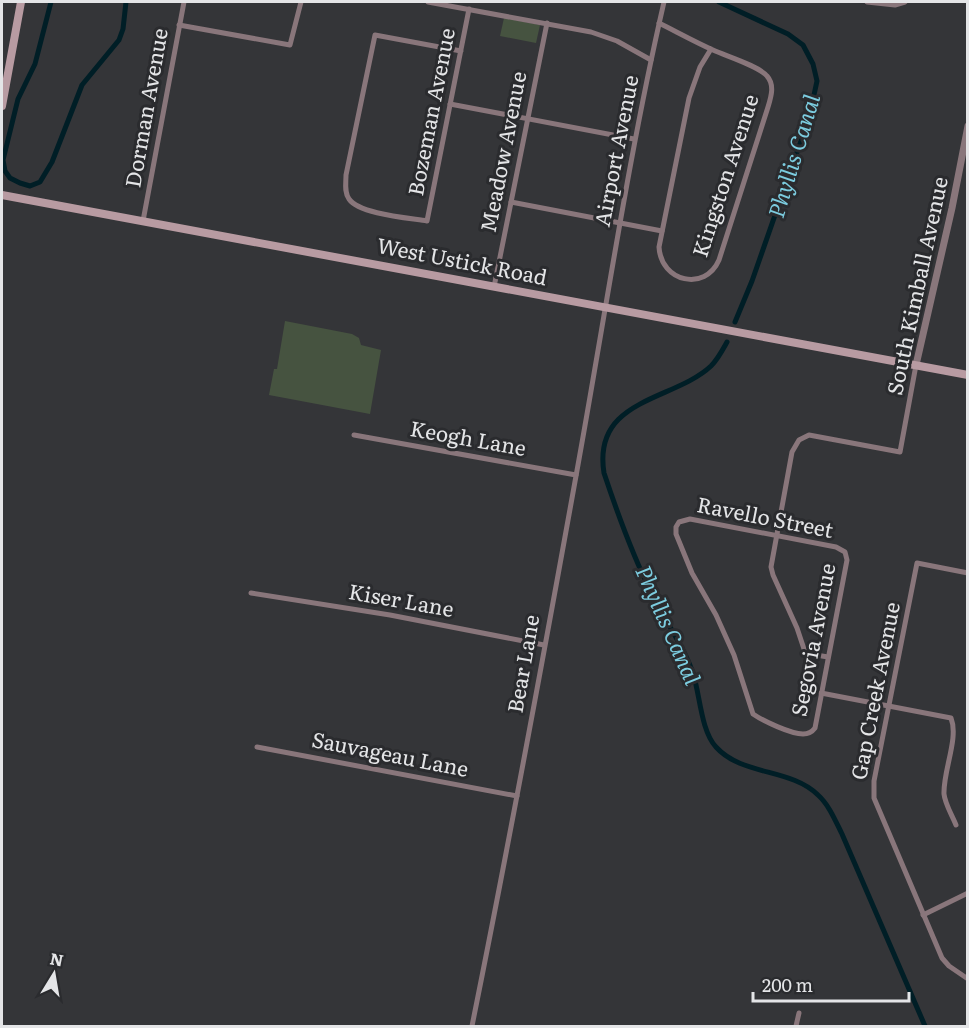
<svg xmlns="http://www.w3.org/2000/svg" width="969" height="1028" font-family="Literata,serif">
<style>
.green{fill:#465340}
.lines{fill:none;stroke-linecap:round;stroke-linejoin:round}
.canal{stroke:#001e26;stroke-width:5}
.minor{stroke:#89767b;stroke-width:5}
.tertiary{stroke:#89767b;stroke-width:7}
.secondary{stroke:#b89ba2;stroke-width:8}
.labels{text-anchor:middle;stroke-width:6;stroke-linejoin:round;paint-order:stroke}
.street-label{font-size:21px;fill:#e4e5e7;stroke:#2a2b2e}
.water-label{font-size:22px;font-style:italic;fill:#7cccdf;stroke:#2a2b2e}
</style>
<rect width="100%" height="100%" fill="#343538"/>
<g class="green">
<path d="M504,18L540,25L536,43L500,36Z"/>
<path d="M285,321L352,334L359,338L361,345L381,350L370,414L269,395L274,369H277Z"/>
</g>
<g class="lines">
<g class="canal">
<path d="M51,2L35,64L18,99L3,160L5,171L10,178L20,183L30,186L40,182L52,162L82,85L119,40L123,29L126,2"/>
<path d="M719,2L788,34L803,45L813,64L817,81L809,118L752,281L735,322"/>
<path d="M727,342C722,351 718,359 711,366C674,401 592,398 604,473C617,512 633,556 651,592C664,620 683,644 693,673C700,695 701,731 716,747C742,776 791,768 818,795C829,805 835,820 842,834L925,1026"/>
</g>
<g class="minor">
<path d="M428,2L591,32L617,41L651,60"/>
<path d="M867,2L895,5L905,2"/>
<path d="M659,23C677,32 695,42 713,50C726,56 759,66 767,76C775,85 771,97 768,107L719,260C705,292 661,282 659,247L689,98L700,67L711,49"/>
<path d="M179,25L290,45L301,2"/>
<path d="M461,51L375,35L346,175C346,183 344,192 349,199C359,214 409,218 427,221L469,9"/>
<path d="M450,104L634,139"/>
<path d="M511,202L662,231"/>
<path d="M143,221L184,2"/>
<path d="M494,287L547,23"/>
<path d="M354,435L576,475"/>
<path d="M690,519L836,547L845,552L847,560L815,728C812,732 808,734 803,734C791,734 763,721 753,714L734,655L716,615L692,573L676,534V527L679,522Z"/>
<path d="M968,573L917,563L874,781V798L942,958L949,966L968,979"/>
<path d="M251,593L390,615L544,645"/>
<path d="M828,657L810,654L804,649L797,628L773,575L771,567L792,452L799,440L809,435L900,452L916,365"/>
<path d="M821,693L951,718C959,738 943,771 944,794C945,804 952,815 956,825"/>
<path d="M257,747L517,796"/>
<path d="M923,915L968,893"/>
<path d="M472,1026C509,843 543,659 576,476C605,317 628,158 664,2"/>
<path d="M796,1026L799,1013"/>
</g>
<path class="tertiary" d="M916,365L952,208L968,126"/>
<g class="secondary">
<path d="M2,106L21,2"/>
<path d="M2,195L968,375"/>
</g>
</g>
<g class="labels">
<g class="street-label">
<text transform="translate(147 108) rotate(-80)" y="7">Dorman Avenue</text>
<text transform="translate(432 112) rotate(-79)" y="7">Bozeman Avenue</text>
<text transform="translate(617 151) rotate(-79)" y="7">Airport Avenue</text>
<text transform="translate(504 152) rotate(-79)" y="7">Meadow Avenue</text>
<text transform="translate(726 176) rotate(-72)" y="7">Kingston Avenue</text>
<text transform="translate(462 262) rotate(11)" y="7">West Ustick Road</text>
<text transform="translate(918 286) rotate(-78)" y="7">South Kimball Avenue</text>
<text transform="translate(468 439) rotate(10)" y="7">Keogh Lane</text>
<text transform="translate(765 518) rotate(11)" y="7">Ravello Street</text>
<text transform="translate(401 601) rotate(10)" y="7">Kiser Lane</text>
<text transform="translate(814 640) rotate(-79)" y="7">Segovia Avenue</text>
<text transform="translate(524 664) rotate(-80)" y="7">Bear Lane</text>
<text transform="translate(876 691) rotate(-79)" y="7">Gap Creek Avenue</text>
<text transform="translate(390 755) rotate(11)" y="7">Sauvageau Lane</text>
</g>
<g class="water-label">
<text transform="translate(794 156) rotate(-73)" y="8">Phyllis Canal</text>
<text transform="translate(668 625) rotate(66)" y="8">Phyllis Canal</text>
</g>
</g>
<rect width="969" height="1028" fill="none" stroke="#e4e5e7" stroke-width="6"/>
<g transform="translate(54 974) rotate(11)" stroke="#2a2b2e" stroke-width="4.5" paint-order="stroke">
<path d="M0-4.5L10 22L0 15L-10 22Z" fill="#e4e5e7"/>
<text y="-9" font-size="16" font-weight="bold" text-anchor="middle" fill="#e4e5e7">N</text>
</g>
<path d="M753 992v9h156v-9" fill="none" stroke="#e4e5e7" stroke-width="3"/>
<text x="762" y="992" font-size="18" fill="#e4e5e7" stroke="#2a2b2e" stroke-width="4.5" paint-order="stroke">200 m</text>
</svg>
